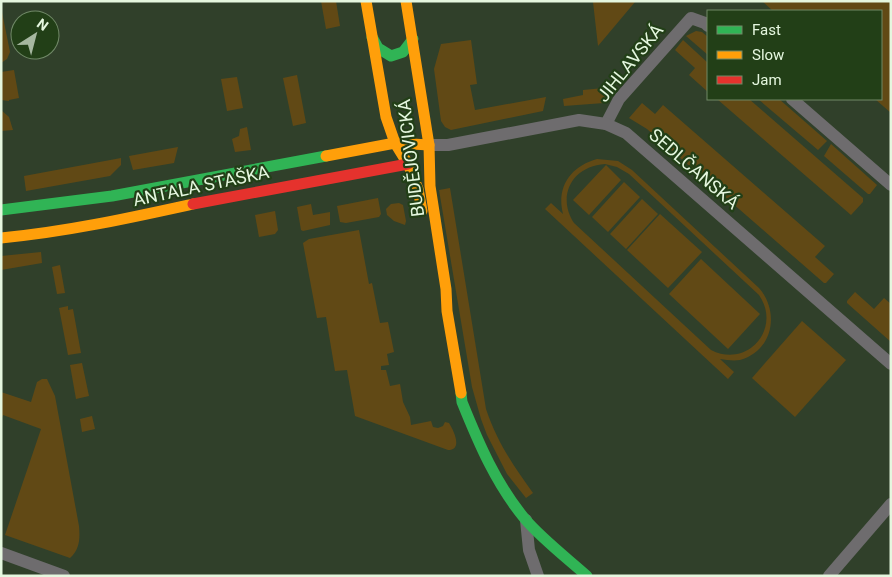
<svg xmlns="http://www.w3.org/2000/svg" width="892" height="577" font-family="Roboto,sans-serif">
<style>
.green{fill:#614915;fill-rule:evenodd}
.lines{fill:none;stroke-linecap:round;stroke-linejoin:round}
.street{stroke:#6e6c6e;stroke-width:12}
.fast{stroke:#30b455;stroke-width:11}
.slow{stroke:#ff9f0a;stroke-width:11}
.jam{stroke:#e5322d;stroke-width:11}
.labels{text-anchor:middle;stroke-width:4.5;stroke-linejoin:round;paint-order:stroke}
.street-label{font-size:18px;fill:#e5f7df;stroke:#223f17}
</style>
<rect width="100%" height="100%" fill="#30402a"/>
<g class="green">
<path d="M321,1H336L340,26L326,29Z"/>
<path d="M589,1H634L635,2L598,46L593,2Z"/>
<path d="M762,1H891V113L875,99H881V11H773Z"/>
<path d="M1,7L10,52L7,59L1,63Z"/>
<path d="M696,31L702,32L708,37V55L686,36Z"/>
<path d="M471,40L477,84L470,85L475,110L546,97L543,111L451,130L445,127L441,121L434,69L441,44Z"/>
<path d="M683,40L708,63V92L689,75L695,68L675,50Z"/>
<path d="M14,70L19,98L9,100V101L1,100V72Z"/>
<path d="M297,75L306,123L293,126L283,78Z"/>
<path d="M237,77L243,108L227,111L221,79Z"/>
<path d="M604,88L607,98L604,103L564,106L563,99L583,95V90Z"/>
<path d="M717,99H749L863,198V202L851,215Z"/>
<path d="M758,99H779L827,141L818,150Z"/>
<path d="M642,103L655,114L663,105L825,246L815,257L834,274L826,283H824L647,129L629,118Z"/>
<path d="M1,110L9,117L13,130L1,131Z"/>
<path d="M247,127L251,150L235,152L232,139L239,136L240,129Z"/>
<path d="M831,144L877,185L870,194H868L824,156Z"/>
<path d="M178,147L174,163L133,170L129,156Z"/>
<path d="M121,158V165L110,176L26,191L24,176Z"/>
<path d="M597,159L618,161L632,170L759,288C780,312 773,351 740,360C733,361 727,360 720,359L734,372L728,379L545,209L551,203L563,214C556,187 571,166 597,159ZM605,164L617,167L629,174L759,295C782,328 748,369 711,350L574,223C556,195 573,166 605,164Z"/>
<path d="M606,165L621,180L589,215L573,200Z"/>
<path d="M624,182L640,197L608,232L592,217Z"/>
<path d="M450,188L486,409C497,442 513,465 533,493L526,498L507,474L487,435L481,419L472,387L439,190Z"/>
<path d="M378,198L381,214L379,217L346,223L340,222L337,206Z"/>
<path d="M642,199L658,214L626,249L610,234Z"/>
<path d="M399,203L403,205L406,221L405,225L394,221L387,215L386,209L391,204Z"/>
<path d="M311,204L313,215L330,212V225L303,231L301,230L297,207Z"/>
<path d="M275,211L278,230L275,234L259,237L255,215Z"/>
<path d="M660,214L702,252L668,288L627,250Z"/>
<path d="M359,230L369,284L372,283L380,323L388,322L394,352L387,354L389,365L381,366V370H386L390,386L400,384L403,402L410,417L411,425L431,421L433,427L438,428L443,426L445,422L449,423C454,431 463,450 448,450L355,416L347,370L335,371L326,317L317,318L303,243L309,239Z"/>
<path d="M41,252L42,263L1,270V256Z"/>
<path d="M701,259L760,314L728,349L669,294Z"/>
<path d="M60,265L65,293L57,294L52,267Z"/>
<path d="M855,292L874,309L884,298L891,304V342L847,303V301Z"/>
<path d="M68,306V310L73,309L81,353L68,355L59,308Z"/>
<path d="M802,321L846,360L795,417L752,378Z"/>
<path d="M82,363L89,396L76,399L70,365Z"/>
<path d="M42,379H47L55,396L79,526C80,538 80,549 70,558L5,535L41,429L3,415L1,420V392L31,402L37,382Z"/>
<path d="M92,416L95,429L82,432L80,419Z"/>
</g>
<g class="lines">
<g class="street">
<path d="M792,99L891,185"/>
<path d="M606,124L619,99L691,18L705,23L708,26"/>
<path d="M429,145H448L579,120L606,124L626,133L891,364"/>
<path d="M526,520L529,550L538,576"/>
<path d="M1,553L64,576"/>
<path d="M829,576L891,504"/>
</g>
<g class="fast">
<path d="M372,37L378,48L391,56L403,52L413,39"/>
<path d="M1,210L112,196L326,156"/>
<path d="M461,393L462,402C479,444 496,484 525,519C541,538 568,559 587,576"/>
</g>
<g class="slow">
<path d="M366,1L386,117L395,143L408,164L418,189L422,211"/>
<path d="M406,1L429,145L430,186L446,289L447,311L461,393"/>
<path d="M326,156L395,143L429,145"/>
<path d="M1,238C66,232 129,218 193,204"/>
</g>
<path class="jam" d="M193,204L408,164"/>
</g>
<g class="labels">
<g class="street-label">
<text transform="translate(630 63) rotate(-51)" y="6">JIHLAVSKÁ</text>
<text transform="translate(411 158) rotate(-97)" y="6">BUDĚJOVICKÁ</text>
<text transform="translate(694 169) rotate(41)" y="6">SEDLČANSKÁ</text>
<text transform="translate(201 186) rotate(-12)" y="6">ANTALA STAŠKA</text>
</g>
</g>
<rect width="892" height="577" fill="none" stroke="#e5f7df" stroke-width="5"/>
<rect x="707" y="10" width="175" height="90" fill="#223f17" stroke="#708967"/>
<rect x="717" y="26" width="25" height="8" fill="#30b455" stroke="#708967"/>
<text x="752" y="35" font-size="15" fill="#e5f7df">Fast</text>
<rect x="717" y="51" width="25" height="8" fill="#ff9f0a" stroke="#708967"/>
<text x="752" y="60" font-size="15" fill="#e5f7df">Slow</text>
<rect x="717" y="76" width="25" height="8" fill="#e5322d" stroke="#708967"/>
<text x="752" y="85" font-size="15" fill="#e5f7df">Jam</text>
<g transform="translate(35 35) rotate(36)"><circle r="24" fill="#223f17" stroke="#708967"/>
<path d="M0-4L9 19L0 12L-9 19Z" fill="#a6b7a0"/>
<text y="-8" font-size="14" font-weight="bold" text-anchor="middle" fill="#e5f7df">N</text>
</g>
</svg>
